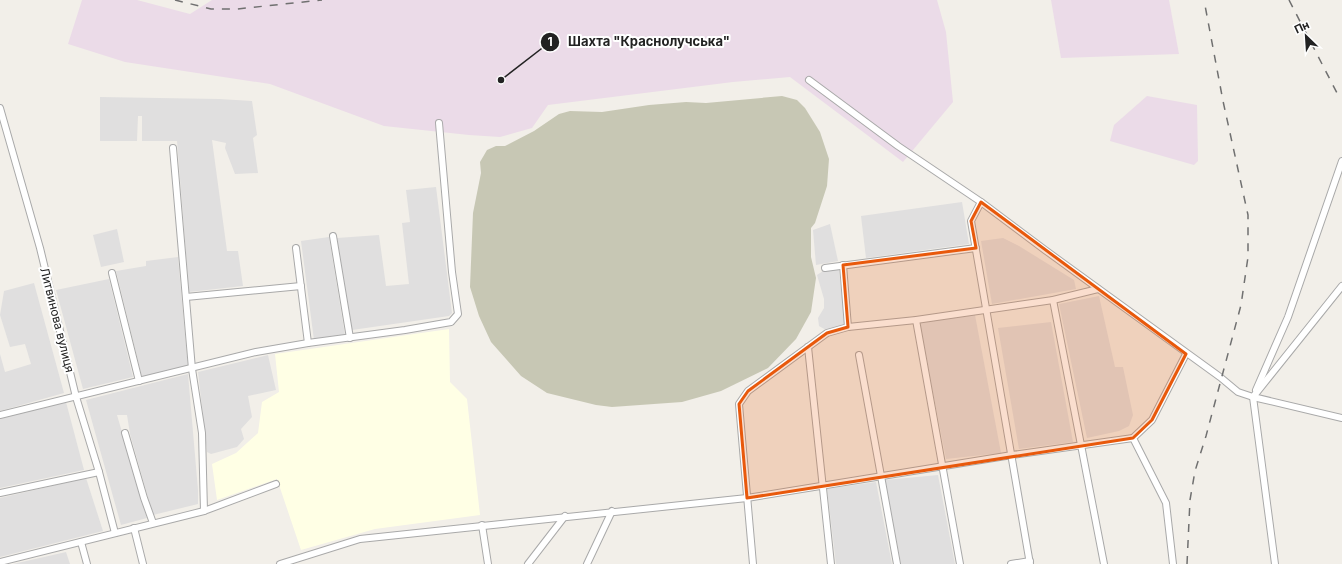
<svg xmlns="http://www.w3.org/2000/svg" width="1342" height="564" font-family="Inter,sans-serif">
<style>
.residential{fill:#e0dfdf}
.industrial{fill:#ebdbe8}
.education{fill:#ffffe5}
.construction{fill:#c7c7b4}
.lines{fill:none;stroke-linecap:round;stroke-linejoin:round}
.minor-casing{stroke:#a9a9a9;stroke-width:8}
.minor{stroke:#fff;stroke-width:6}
.rail{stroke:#707070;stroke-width:1.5;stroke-dasharray:8 8;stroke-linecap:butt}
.marked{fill:#e8590c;fill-opacity:0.2;stroke:#e8590c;stroke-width:3;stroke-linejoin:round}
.labels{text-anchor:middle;stroke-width:4;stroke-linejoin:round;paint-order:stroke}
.street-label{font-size:12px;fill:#222;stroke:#fff}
.leader{fill:none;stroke:#222;stroke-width:1.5}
.callout-dot{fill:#222;stroke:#fff;stroke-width:1.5}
.mark-label{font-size:12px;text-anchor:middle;font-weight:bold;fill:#fff}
.callout-label{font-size:13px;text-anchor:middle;font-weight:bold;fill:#222;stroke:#fff;stroke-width:4;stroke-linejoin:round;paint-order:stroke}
</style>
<rect width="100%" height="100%" fill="#f2efe9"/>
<g class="residential">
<path d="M100,97L219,99L252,101L257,135L253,138L258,173L235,174L225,148L226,143L212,140L227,251H238L243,286L189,292L177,141H142V116H138L137,141H100Z"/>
<path d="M436,187L452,313L449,316L352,330L337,238L379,235L386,286L409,284L402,223L410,222L406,190Z"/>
<path d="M962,202L969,244L866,258L861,216Z"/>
<path d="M830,224L838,261L816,265L813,230Z"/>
<path d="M117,229L124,262L101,267L93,235Z"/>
<path d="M329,237L345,335L314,340L301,241Z"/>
<path d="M1003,238L1019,246L1074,280L1076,289L992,304L981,241Z"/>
<path d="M178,257L188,368L142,377L116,271L146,266V261Z"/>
<path d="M839,270L845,325L826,330L819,326L818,318L824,308V299L817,275L823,271Z"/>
<path d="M109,279L133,377L83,389L56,290Z"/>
<path d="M34,283L64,393L0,411V354L5,372L31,364L25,344L10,347L0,315L4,291Z"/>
<path d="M1099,296L1115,367H1123L1133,415L1129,426L1119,431L1087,438L1059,304Z"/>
<path d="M975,315L1001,453L946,459L920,327L921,322Z"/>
<path d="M1051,322L1073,442L1019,449L998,328Z"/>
<path d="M268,355L276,390L248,396L252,417L241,429L244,439L237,447L211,454L207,452L198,372Z"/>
<path d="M188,374L198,490V504L153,515L130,434L127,415H117L147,518L121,525L86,400Z"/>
<path d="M66,402L84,470L0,488V419Z"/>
<path d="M938,475L955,564H901L885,480Z"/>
<path d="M86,478L103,531L0,557V498Z"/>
<path d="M876,482L892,564H836L827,489Z"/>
<path d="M66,552L70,564H13Z"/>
</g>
<g class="industrial">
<path d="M82,0H137L190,14L212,0H937L946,32L953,102L903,162L790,77L733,82L548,105L532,128L500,137L469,135L384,126L270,84L125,62L68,44Z"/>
<path d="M1051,0H1169L1179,54L1061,58Z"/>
<path d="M1147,96L1197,105L1198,161L1194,165L1110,141L1114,125Z"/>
</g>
<path class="education" d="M449,329L450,382L467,399L480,515L375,529L301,550L277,479L217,500L212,464L236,453L258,433L262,402L279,392L275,354Z"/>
<path class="construction" d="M782,96L797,100L805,108L820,132L829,159L827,186L815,223L811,228V257L816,278L811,312L796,339L768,368L721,391L682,402L612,407L596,405L547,393L521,376L491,342L479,316L470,287L473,213L481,173L480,162L487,150L496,146H505L534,131L559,114L570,111L602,112L649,105L686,102L706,103Z"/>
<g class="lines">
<defs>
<g id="minor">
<path d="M809,80L898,146L981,202L1045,250L1220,377L1238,392L1253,397L1342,418"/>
<path d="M0,108L40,248L76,397L99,472L115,533"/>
<path d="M173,148L192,369L202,433L204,511"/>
<path d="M981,202L971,221L1030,564"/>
<path d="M333,236L350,338"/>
<path d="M296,248L308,343"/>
<path d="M843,265L848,327"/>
<path d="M825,268L976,248"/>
<path d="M112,273L139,381"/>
<path d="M186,297L301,286"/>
<path d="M1053,300L1104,564"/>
<path d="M916,320L960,564"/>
<path d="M808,347L831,564"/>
<path d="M859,355L897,564"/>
<path d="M1256,390L1288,317L1342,161"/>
<path d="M0,415L256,352L308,343L405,330L451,322L458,314L452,272L439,123"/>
<path d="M125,433L144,498L153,523"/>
<path d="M0,493L99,472"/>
<path d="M482,525L488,564"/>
<path d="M134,528L143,564"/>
<path d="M81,542L87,564"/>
<path d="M0,562L204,511L276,484"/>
<path d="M280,564L360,539L747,498L1012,455L1133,438"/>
<path d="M528,564L565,516"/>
<path d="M587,564L612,511"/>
<path d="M753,564L739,404L748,391L827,333L848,327L916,320L1053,300L1098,289"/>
<path d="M1011,564L1030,561"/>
<path d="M1173,564L1166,503L1133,438L1152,420L1186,354"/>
<path d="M1275,564L1253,397L1342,286"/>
</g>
</defs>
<use href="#minor" class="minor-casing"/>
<use href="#minor" class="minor"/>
<g class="rail">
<path d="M175,0L211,9H237L322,0"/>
<path d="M1289,0L1337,93"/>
<path d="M1187,564L1190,500L1195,471L1206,436L1241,305L1248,257V215L1223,101L1204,0"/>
</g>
</g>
<path class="marked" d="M981,202L1186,354L1152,420L1133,438L747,498L739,404L748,391L827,333L848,327L843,265L976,248L971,221Z"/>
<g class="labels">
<g class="street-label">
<text transform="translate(57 320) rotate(76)" y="4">Литвинова вулиця</text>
</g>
</g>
<path class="leader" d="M501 80L550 42"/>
<g class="callout-dot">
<circle cx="501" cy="80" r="4"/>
<circle cx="550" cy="42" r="10"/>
</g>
<g class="mark-label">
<text x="550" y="46">1</text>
</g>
<g class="callout-label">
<text x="649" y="46">Шахта "Краснолучська"</text>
</g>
<g transform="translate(1306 36) rotate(335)" stroke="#ffffff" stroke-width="3" paint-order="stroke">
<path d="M0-3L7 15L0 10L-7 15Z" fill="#222222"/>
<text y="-6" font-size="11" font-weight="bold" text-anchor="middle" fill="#222222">Пн</text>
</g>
</svg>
